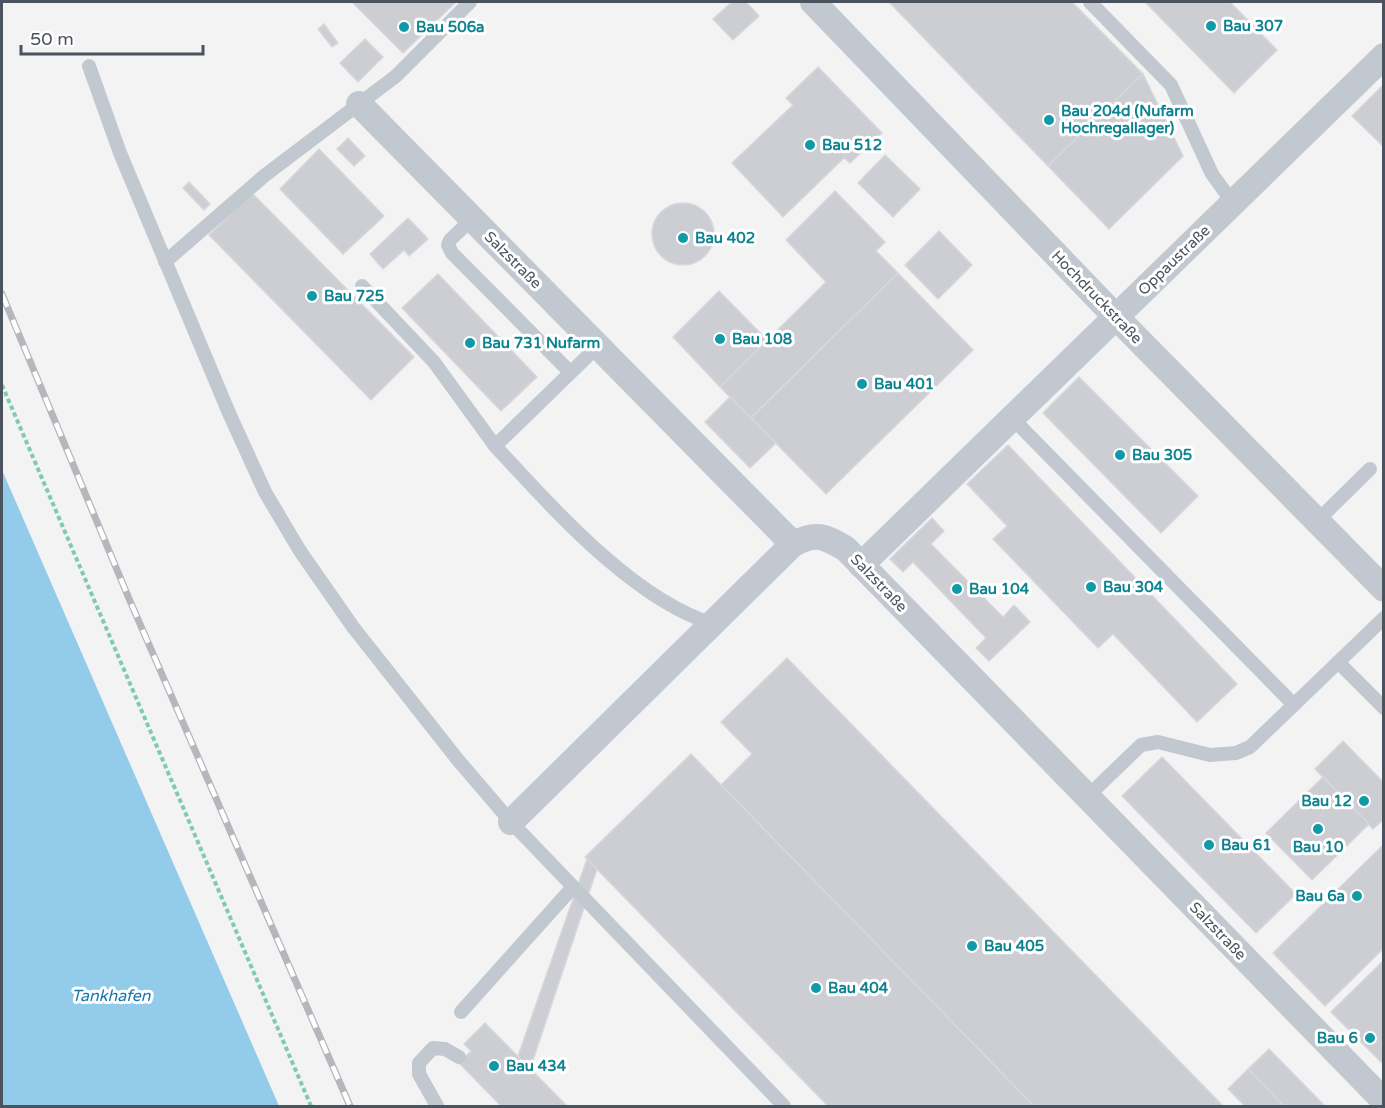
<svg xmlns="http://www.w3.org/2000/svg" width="1385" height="1108" font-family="'Varela Round',sans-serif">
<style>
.water{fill:#93ccea}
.building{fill:#cdced4;stroke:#d7d8dd;stroke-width:1.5}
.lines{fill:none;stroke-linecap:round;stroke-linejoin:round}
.path{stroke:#7dccaf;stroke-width:4;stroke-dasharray:4.5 3;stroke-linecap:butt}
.lane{stroke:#c1c8d0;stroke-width:14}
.street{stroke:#c1c8d0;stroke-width:26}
.rail-casing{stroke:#b5b7bc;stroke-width:7}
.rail{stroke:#fff;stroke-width:4.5;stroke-dasharray:14;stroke-linecap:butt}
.culture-dot{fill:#0f9aa8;stroke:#fff;stroke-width:2}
.labels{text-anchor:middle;stroke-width:6;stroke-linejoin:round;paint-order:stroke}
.culture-label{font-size:15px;font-weight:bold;fill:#0d838f;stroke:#fff;text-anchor:start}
.street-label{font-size:15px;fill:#4b535f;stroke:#fff}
.water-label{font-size:16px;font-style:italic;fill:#1277ab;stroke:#fff}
</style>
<rect width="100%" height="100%" fill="#f4f3f3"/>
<path class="water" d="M2,470L279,1106H2Z"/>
<g class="building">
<path d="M352,2H456L403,53Z"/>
<path d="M732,2H746L759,16L733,40L713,19Z"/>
<path d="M889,2H1072L1143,74L1048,166Z"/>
<path d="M1145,2H1230L1277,50L1234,93Z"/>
<path d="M324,24L338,43L332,47L318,29Z"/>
<path d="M365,39L383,57L358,82L340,63Z"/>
<path d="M818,67L882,133L850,163L844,158L783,217L732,163L793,105L786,98Z"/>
<path d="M1143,74L1183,156L1109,229L1048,166Z"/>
<path d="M1384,84V147L1352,116Z"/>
<path d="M348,138L365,156L354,166L337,149Z"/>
<path d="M319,149L384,216L343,254L280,189Z"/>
<path d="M885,155L920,189L893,217L858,183Z"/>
<path d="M189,182L210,204L204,210L183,188Z"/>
<path d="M835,191L885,242L876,251L898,273L751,418L720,387L826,282L786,240Z"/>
<path d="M252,193L414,357L371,400L209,235Z"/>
<circle cx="683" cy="234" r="31"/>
<path d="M408,218L428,239L409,256L404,250L383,269L370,254Z"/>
<path d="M939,231L972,265L938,299L905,265Z"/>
<path d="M898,273L973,350L826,494L751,418Z"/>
<path d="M438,274L537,377L501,411L402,308Z"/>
<path d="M719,291L767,340L720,387L673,337Z"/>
<path d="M1079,377L1198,496L1161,533L1043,413Z"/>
<path d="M730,397L776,443L750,468L705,422Z"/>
<path d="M1008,445L1237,684L1197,722L1113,634L1098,648L993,539L1007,526L967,484Z"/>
<path d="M932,518L944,531L931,544L1003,617L1014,605L1030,622L989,661L976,648L986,638L913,562L903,572L890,559Z"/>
<path d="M787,658L1223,1106H1034L721,785L752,754L721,722Z"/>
<path d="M1343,741L1384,783V819L1373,829L1315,769Z"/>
<path d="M691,754L721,785L1034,1106H828L587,859L585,857Z"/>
<path d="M1162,757L1296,894L1256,933L1122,796Z"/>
<path d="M1323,777L1369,824L1312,880L1266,833Z"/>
<path d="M1384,844V948L1325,1006L1273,953Z"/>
<path d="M587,859L597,869L530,1069L518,1056Z"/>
<path d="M1384,960V1065L1331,1012Z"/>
<path d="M485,1023L567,1106H501L459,1063L471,1051L464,1044Z"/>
<path d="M1269,1049L1325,1106H1284L1248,1069Z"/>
<path d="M1248,1069L1284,1106H1245L1228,1089Z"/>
</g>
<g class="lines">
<path class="path" d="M2,385L311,1106"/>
<g class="lane">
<path d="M1090,2L1171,85L1212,174L1233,203"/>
<path d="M89,66L120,153L229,413L265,492L300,551L353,627L458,760L511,822L784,1106"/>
<path d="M472,219L450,240L448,245L452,253L570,372"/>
<path d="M165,262L264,176L396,76L470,2"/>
<path d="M362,286L434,362L495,446L598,346"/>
<path d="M1012,418L1294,705"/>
<path d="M495,446C552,507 632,599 713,624"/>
<path d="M1317,521L1370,469"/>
<path d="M1338,662L1384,708"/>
<path d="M1087,797L1141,745L1158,742L1210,755L1236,753L1250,747L1384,618"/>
<path d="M461,1012L573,887"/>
<path d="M437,1106L419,1074V1063L433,1048L445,1049L459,1057"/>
</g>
<g class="street">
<path d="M813,2L1116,317L1384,589"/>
<path d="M359,104L793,544"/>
<path d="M861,565L1384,56"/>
<path d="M511,822L793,544C817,532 824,536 846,549L1384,1101"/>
</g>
<defs>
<path id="rail" d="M2,294L130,601L350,1106"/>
</defs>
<use href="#rail" class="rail-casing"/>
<use href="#rail" class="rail"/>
</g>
<g class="culture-dot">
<circle cx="1211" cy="26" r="6"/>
<circle cx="404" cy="27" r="6"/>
<circle cx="1049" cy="120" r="6"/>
<circle cx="810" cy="145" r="6"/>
<circle cx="683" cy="238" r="6"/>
<circle cx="312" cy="296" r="6"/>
<circle cx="720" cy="339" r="6"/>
<circle cx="470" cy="343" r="6"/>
<circle cx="862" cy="384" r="6"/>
<circle cx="1120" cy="455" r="6"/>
<circle cx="1091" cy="587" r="6"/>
<circle cx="957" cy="589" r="6"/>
<circle cx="1364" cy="801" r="6"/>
<circle cx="1318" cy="829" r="6"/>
<circle cx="1209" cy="845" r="6"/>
<circle cx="1357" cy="896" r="6"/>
<circle cx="972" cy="946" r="6"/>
<circle cx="816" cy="988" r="6"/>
<circle cx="1370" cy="1038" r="6"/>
<circle cx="494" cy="1066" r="6"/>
</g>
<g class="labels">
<g class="culture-label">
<text x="1223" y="31">Bau 307</text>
<text x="416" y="32">Bau 506a</text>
<text x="1061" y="116">Bau 204d (Nufarm<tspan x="1061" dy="17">Hochregallager)</tspan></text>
<text x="822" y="150">Bau 512</text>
<text x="695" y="243">Bau 402</text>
<text x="324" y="301">Bau 725</text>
<text x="732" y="344">Bau 108</text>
<text x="482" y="348">Bau 731 Nufarm</text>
<text x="874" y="389">Bau 401</text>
<text x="1132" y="460">Bau 305</text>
<text x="1103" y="592">Bau 304</text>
<text x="969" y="594">Bau 104</text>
<text x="1352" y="806" text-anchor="end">Bau 12</text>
<text x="1221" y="850">Bau 61</text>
<text x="1318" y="852" text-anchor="middle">Bau 10</text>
<text x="1345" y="901" text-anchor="end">Bau 6a</text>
<text x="984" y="951">Bau 405</text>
<text x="828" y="993">Bau 404</text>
<text x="1358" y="1043" text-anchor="end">Bau 6</text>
<text x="506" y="1071">Bau 434</text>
</g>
<g class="street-label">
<text transform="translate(513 260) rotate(45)" y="5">Salzstraße</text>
<text transform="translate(1174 260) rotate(-44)" y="5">Oppaustraße</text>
<text transform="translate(1097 297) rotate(46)" y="5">Hochdruckstraße</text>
<text transform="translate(879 583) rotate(46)" y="5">Salzstraße</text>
<text transform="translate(1218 931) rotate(46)" y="5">Salzstraße</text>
</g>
<g class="water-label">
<text x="111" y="1001">Tankhafen</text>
</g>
</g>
<rect width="1385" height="1108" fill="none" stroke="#4b535f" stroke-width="6"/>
<path d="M21 45v9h182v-9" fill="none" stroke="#4b535f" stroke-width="3"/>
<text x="30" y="45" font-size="18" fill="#4b535f" stroke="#ffffff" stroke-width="4.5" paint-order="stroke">50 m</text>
</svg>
